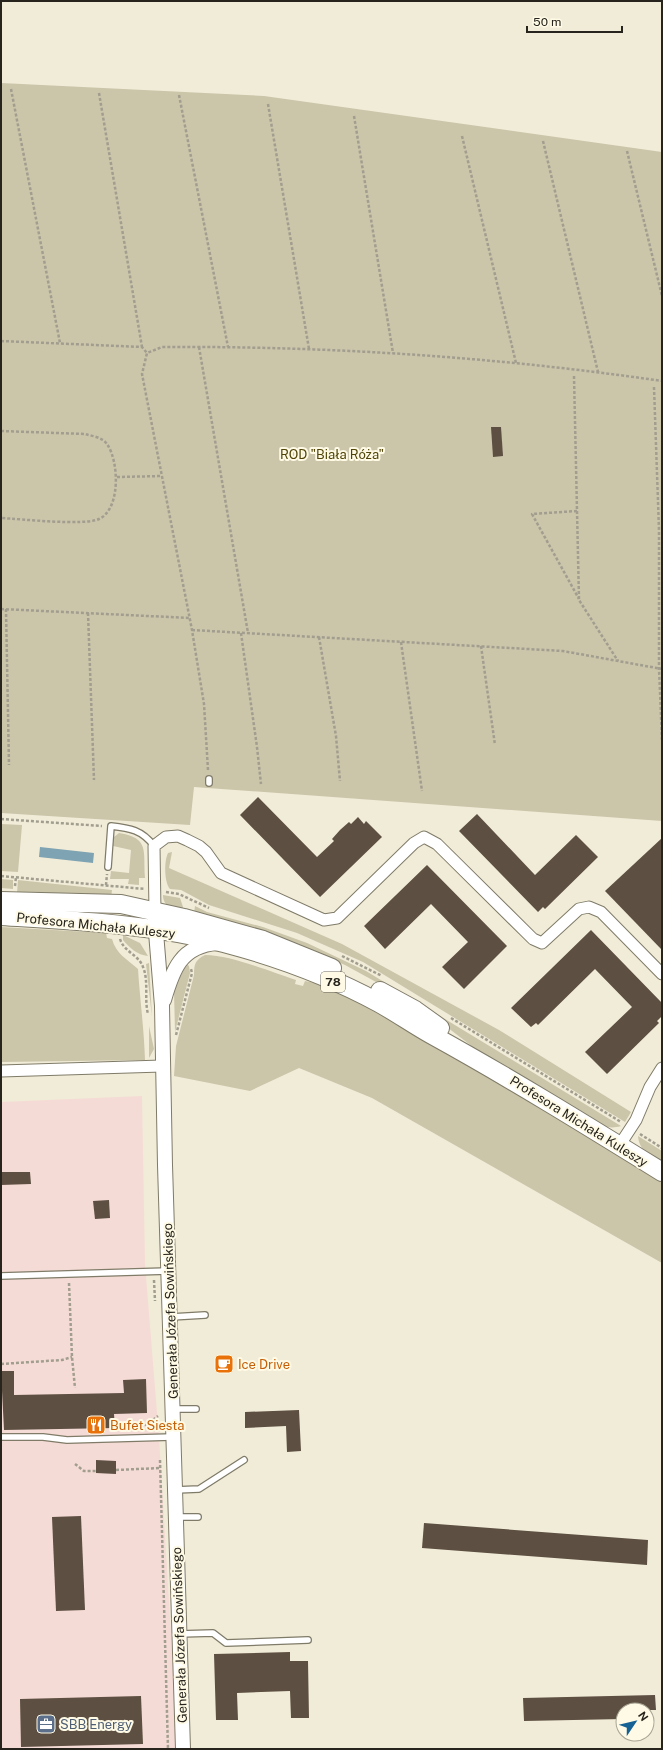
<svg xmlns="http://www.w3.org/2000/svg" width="663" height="1750" font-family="'Public Sans',sans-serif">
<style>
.industrial{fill:#f5dbd5}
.green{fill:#cbc5aa}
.water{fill:#7ea3b2}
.building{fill:#5d4f42}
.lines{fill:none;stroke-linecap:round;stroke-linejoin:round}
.service-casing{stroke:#7f7b68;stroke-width:8}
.minor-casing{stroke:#7f7b68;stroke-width:13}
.tertiary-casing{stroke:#7f7b68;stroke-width:16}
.primary-casing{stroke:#7f7b68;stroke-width:20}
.path{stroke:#a29e8f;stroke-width:2.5;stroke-dasharray:3 2;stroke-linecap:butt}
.service{stroke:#fff;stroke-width:5.5}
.minor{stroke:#fff;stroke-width:11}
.tertiary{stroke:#fff;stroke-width:14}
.primary{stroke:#fff;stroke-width:18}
.labels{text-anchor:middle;stroke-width:4;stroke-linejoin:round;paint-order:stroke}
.shield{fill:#fefae5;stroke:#676459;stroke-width:1}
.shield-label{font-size:12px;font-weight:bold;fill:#26241d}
.park-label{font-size:13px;fill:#504407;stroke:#fefae5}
.street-label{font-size:13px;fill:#26241d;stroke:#fefae5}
.food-label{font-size:13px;fill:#c56008;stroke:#fefae5;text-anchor:start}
.service-label{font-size:13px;fill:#4e5e75;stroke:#fefae5;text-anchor:start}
</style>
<rect width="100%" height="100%" fill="#f1ecd8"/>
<path class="industrial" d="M142,1096L145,1264L159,1437L178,1749H1V1102Z"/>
<g class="green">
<path d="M1,83L264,96L662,152V821L194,787L190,825L1,813Z"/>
<path d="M1,824L22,825L18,872L1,871Z"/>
<path d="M119,833C150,838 143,851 145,878H139V885L128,884L129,879H110L111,871L129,873L131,850L113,846L114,837Z"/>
<path d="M172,852L169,868L342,944L499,1030L631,1112L625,1122L363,962L297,933L209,905L181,890L170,889C164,882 164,861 168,853Z"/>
<path d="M1,879L13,880V889L1,888Z"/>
<path d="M18,880L112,890L111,899L17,893Z"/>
<path d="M163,895L180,898L183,907L182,911C173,908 163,907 163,895Z"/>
<path d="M195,906L207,912L263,927L307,943L366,971L621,1126C611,1129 605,1127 595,1123L473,1047L418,1005L345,965L308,949L194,913Z"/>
<path d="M1,927L106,933L107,938L112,939C116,954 127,959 138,969C140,1000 144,1029 145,1060L1,1062Z"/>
<path d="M123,935L140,943L148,956C137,955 130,948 123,940Z"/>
<path d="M205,955C231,955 271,972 296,980L295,984L303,986L305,981L330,986L418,1032L662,1181V1263L372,1098L299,1068L250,1091L174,1076L176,1046L194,975C194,964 195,960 205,955Z"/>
<path d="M184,961L189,966L190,973L175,1032L174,991Z"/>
<path d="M149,963L152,1017L146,964Z"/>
<path d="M149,1026L154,1049L149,1058Z"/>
<path d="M638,1136L662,1151V1163C651,1156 639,1151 638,1136Z"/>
</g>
<path class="water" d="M40,847L94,853L93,863L39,857Z"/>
<g class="building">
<path d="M491,427H501L503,456L493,457Z"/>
<path d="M258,797L317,857L334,841L332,839L340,830L349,822L351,824L358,817L364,824L366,821L382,837L320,897L240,815Z"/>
<path d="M477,814L535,875L576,835L598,857L545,909L543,907L538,912L459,831Z"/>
<path d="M662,838V950L605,891Z"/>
<path d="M427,865L507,946L464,989L442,967L468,942L431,904L385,949L364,926Z"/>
<path d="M591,930L662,1003V1016L657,1021L659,1023L607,1074L585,1052L632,1007L595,969L538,1025L536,1023L531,1027L511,1008Z"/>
<path d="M1,1172H30L31,1184L1,1185Z"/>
<path d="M109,1200L110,1218L95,1219L93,1201Z"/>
<path d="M1,1371H14V1395L124,1393L123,1380L146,1379L147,1413L114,1414L115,1428L4,1430Z"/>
<path d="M299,1410L301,1451L287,1452L286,1426L245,1428V1412Z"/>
<path d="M96,1460L116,1461V1474L96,1473Z"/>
<path d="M81,1516L85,1610L56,1611L52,1517Z"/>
<path d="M424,1523L648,1540L647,1565L422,1548Z"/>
<path d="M290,1652V1661H308L309,1718H291L290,1691L237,1693L238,1720H216L214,1654Z"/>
<path d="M655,1695L656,1710H623V1719L524,1721L523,1698Z"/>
<path d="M141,1696L143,1744L21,1747L20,1699Z"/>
</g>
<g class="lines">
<defs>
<g id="service">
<path d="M209,779V783"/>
<path d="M108,867L111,826C130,828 142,830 154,846"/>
<path d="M1,1276L168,1271"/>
<path d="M171,1317L205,1315"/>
<path d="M174,1409H196"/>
<path d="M1,1437H43L67,1440L172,1437"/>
<path d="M175,1490L199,1489L244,1460"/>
<path d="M176,1517H198"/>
<path d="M179,1634L213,1633L226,1643L308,1640"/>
</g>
<g id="minor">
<path d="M155,912L154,846L166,837L178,836L187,840L199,846L206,852L221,873L324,920L337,918L414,843L424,837L437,844L533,939L542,943L579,909L589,907L601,912L662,974"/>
<path d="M1,1071L162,1066"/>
<path d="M619,1146L636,1120L650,1087L662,1068"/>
</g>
<g id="tertiary">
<path d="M155,920L162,1006L165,1165L183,1749"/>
<path d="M164,1000C173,969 181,946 217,943"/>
</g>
<g id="primary">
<path d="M1,901L121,904L184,918L263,940L332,968"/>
<path d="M1,916C76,921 151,924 224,943C277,957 331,977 379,1003C397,1013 414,1025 432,1035C510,1078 586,1125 662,1172"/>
<path d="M380,991L415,1010L440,1028"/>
</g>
</defs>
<use href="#service" class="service-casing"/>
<use href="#minor" class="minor-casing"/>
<use href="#tertiary" class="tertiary-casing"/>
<use href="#primary" class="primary-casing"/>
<g class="path">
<path d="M11,89L60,343"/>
<path d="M99,93L142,347"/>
<path d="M179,95L228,347"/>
<path d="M268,104L309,349"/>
<path d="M354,116L393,353"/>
<path d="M462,136L516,363"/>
<path d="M543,141L598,372"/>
<path d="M627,151L662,296"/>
<path d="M1,341L142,347L147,353"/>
<path d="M199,347L248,633"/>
<path d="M574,376L579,600L618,661"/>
<path d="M654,387L659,530V668L662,740"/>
<path d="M1,431L85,434C92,436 102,437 107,444C119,461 121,509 99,519C84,526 21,519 1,518"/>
<path d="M117,477L162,476"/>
<path d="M577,511L532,514L579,599"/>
<path d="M1,609L190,618"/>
<path d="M6,609L9,765"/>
<path d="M88,613L94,780"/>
<path d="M192,630L563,651L662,669"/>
<path d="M241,633L257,747L261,784"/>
<path d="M319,637L336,736L340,781"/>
<path d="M401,642L422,791"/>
<path d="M481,646L495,745"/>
<path d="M208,770L204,704L192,630L142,374L147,353L162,347C329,346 497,357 662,381"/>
<path d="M1,819L102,826"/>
<path d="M1,876L145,889"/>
<path d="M106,885L107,874"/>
<path d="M15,886L16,877"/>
<path d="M166,892L179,894L209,908"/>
<path d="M120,939C124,952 139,955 143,967C149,981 144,999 148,1014"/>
<path d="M342,956L382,976"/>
<path d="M451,1018L621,1122"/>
<path d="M176,1035L192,973L191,969"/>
<path d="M640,1134L662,1148"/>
<path d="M154,1280L155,1301"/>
<path d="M69,1283L72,1357L75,1388"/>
<path d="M1,1364L62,1360L72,1357"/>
<path d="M141,1429L158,1416"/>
<path d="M160,1460L168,1749"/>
<path d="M75,1464L84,1471H96"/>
<path d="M116,1470L160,1468"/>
</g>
<use href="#service" class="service"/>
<use href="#minor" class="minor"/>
<use href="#tertiary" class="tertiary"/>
<use href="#primary" class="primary"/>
</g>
<defs>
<symbol id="cafe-square" viewBox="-11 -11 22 22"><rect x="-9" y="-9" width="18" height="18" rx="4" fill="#e8710a" stroke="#fefae5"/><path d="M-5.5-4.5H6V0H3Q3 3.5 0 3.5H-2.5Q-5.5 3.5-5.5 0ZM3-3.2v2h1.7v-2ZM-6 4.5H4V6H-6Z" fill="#fff"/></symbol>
<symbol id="restaurant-square" viewBox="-11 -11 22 22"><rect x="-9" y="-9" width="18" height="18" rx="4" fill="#e8710a" stroke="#fefae5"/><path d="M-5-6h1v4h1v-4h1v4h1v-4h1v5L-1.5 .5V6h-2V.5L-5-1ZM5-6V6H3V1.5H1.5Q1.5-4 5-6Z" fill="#fff"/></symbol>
<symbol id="office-square" viewBox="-11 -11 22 22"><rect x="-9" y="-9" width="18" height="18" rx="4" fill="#5c6f8a" stroke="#fefae5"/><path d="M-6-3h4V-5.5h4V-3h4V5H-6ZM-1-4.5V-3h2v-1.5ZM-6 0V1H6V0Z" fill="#fff"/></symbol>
</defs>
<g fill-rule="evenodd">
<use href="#cafe-square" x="213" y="1353" width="22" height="22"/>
<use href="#restaurant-square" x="85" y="1414" width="22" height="22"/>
<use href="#office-square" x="35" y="1713" width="22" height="22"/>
</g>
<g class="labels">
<rect class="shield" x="321" y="972" width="24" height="20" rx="3"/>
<g class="shield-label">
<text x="333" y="986">78</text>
</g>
<g class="park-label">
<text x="332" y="459">ROD "Biała Róża"</text>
</g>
<g class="street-label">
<text transform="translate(96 925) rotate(6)" y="5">Profesora Michała Kuleszy</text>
<text transform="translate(579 1121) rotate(32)" y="5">Profesora Michała Kuleszy</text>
<text transform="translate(170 1311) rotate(-92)" y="5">Generała Józefa Sowińskiego</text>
<text transform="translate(179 1635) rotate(-92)" y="5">Generała Józefa Sowińskiego</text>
</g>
<g class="food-label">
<text x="238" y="1369">Ice Drive</text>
<text x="110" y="1430">Bufet Siesta</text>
</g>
<g class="service-label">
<text x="60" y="1729">SBB Energy</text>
</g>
</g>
<rect width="663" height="1750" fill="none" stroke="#26241d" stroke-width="4"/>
<g transform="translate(635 1722) rotate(55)"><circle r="19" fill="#fefae5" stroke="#a8a495"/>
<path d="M0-3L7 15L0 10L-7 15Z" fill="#166295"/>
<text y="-6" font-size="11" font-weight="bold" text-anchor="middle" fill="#26241d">N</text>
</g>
<path d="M527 26v6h95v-6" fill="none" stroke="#26241d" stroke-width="2"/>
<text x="533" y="26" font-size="12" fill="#26241d" stroke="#fefae5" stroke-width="3" paint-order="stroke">50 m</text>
</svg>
